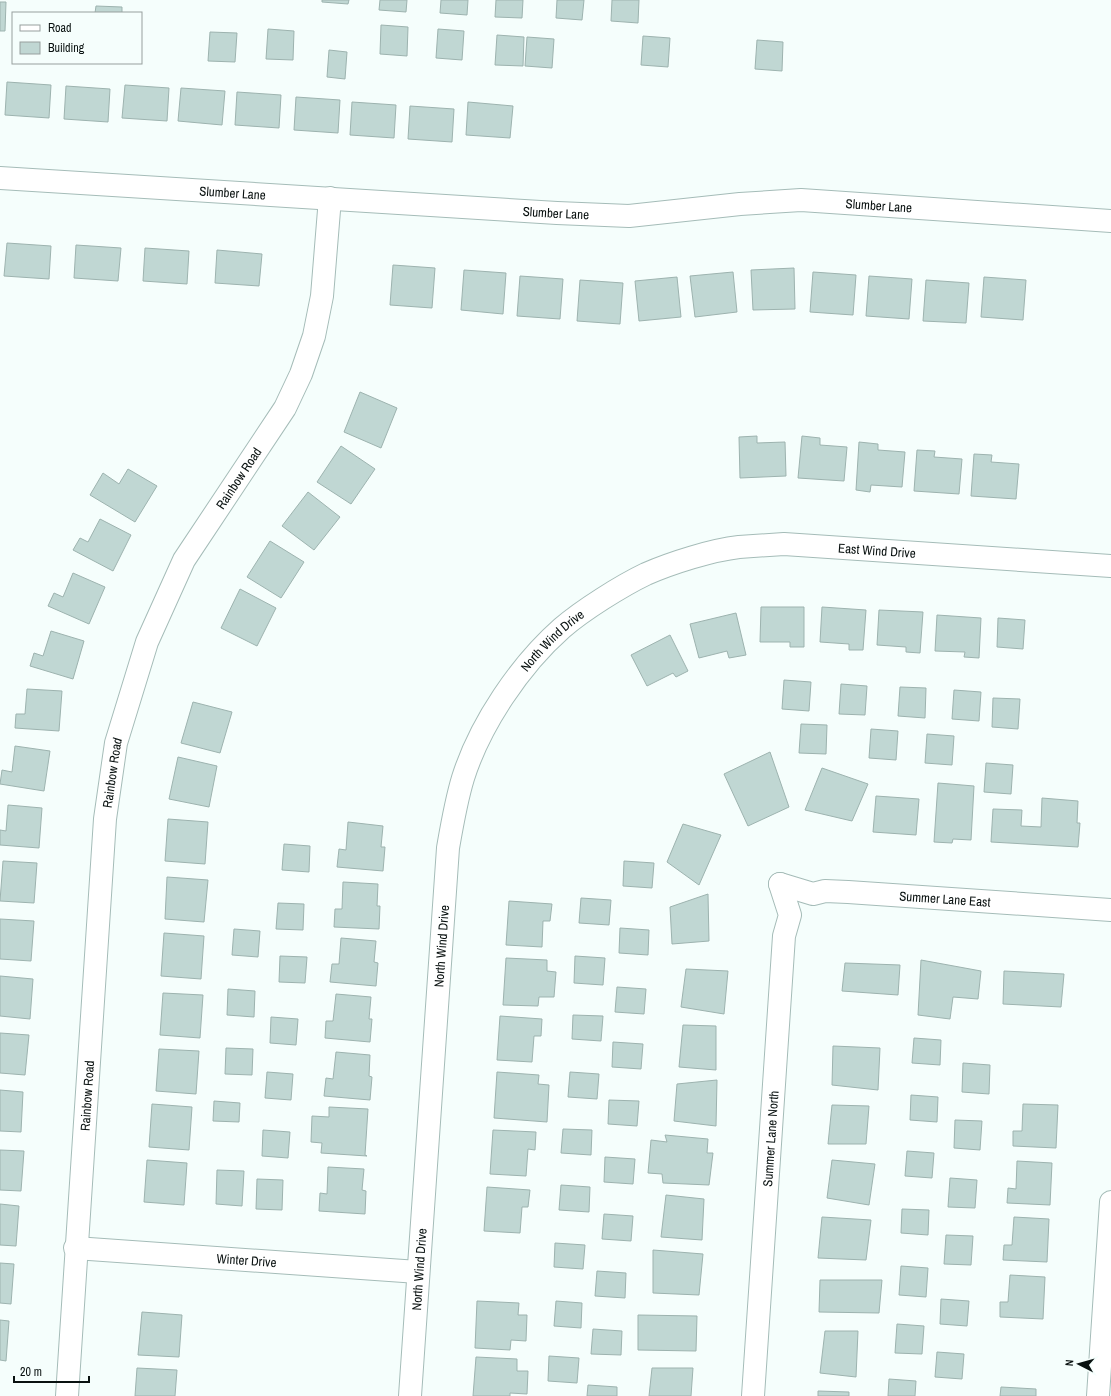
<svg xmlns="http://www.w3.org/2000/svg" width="1111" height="1396" font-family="'Archivo Narrow',sans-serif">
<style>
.building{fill:#c0d7d3;stroke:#9db3af}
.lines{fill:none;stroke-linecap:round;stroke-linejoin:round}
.minor-casing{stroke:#a5bcb8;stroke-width:24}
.minor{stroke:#fff;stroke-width:22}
.labels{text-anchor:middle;stroke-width:4;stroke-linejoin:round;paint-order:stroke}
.street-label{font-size:13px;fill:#091110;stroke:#f5fefc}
</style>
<rect width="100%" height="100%" fill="#f5fefc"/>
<g class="building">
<path d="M322,0H349L348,4L322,2Z"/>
<path d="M380,0H407L406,12L379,10Z"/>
<path d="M441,0H468L467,15L440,13Z"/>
<path d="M496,0H523L522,18L495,17Z"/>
<path d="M557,0H584L582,20L556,18Z"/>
<path d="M612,0H639L638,23L611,21Z"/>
<path d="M0,2H6L5,31H0Z"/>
<path d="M96,6L122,7V13H95Z"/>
<path d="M381,25L408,27L407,56L380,54Z"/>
<path d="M268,29L294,31L293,60L266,59Z"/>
<path d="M438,29L464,31L462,60L436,58Z"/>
<path d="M210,32L237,33L235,62L208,61Z"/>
<path d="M497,35L524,37L523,66L495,65Z"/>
<path d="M643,36L670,38L668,67L641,65Z"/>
<path d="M527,37L554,39L552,68L525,66Z"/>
<path d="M757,40L783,42L782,71L755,69Z"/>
<path d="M329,50L347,52L345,79L327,77Z"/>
<path d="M7,82L51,85L49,118L5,115Z"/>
<path d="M125,85L169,88L167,121L122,118Z"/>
<path d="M66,86L110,89L108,122L64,119Z"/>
<path d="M181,88L225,91L222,125L178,121Z"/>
<path d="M237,92L281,95L279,128L235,125Z"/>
<path d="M296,97L340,100L338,133L294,130Z"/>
<path d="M352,102L396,105L394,138L350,135Z"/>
<path d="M468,102L513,106L510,138L466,135Z"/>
<path d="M410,106L454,109L452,142L408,139Z"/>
<path d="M7,243L51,246L49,279L4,276Z"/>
<path d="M76,245L121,248L118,281L74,278Z"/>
<path d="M145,248L189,251L187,284L143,281Z"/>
<path d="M217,250L262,254L259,286L215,283Z"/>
<path d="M393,265L435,268L432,308L390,305Z"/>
<path d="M794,268L795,309L753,310L751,270Z"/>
<path d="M464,270L506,273L503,314L461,310Z"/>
<path d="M733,272L737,312L695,317L690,276Z"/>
<path d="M813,272L856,275L853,315L810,312Z"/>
<path d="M520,276L563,279L560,319L517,316Z"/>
<path d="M869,276L912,279L909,319L866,316Z"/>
<path d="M677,277L681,317L639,321L635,281Z"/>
<path d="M984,277L1026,280L1023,320L981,317Z"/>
<path d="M580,280L623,283L620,324L577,321Z"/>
<path d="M926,280L969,283L966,323L923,321Z"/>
<path d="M360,392L397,408L381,448L344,432Z"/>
<path d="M757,436V443L785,442L786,476L740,478L739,437Z"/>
<path d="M802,436L820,438V445L847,447L844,481L798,478Z"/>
<path d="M859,442L878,444V450L905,452L902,487L871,485L870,492L856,490Z"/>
<path d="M341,446L375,469L351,504L317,482Z"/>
<path d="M917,450L935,451L934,457L962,459L959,494L914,491Z"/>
<path d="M974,454L992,455L991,462L1019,464L1016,499L971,496Z"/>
<path d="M128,469L157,486L135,522L90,495L103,473L119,484Z"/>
<path d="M308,492L340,517L314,550L282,526Z"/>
<path d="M100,519L131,535L113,571L73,550L80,538L88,542Z"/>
<path d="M270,541L304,562L281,598L247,577Z"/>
<path d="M73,573L105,587L89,624L48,606L54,593L63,597Z"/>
<path d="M240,589L276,608L257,646L221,628Z"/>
<path d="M761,607H804V647H790V642H760Z"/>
<path d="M822,607L866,610L863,650H849V644L820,642Z"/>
<path d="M879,610L923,612L920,653L906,652V647L877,645Z"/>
<path d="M736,613L746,655L729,658L727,651L699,658L690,624Z"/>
<path d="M937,615L981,618L979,658L964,657L965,652L935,651Z"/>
<path d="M998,618L1025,620L1023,649L997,647Z"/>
<path d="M51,631L84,641L73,679L30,666L34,653L43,656Z"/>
<path d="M670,635L688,671L676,677L673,673L647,686L631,655Z"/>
<path d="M784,680L811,682L809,711L782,709Z"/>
<path d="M841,684L867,686L865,715L839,714Z"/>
<path d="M900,687L926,688L925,718L898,716Z"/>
<path d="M27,689L62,691L59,731L15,728L16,714H25Z"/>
<path d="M954,690L981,692L979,721L952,719Z"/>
<path d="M993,698L1020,699L1018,729L992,727Z"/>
<path d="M193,702L232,712L220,753L181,743Z"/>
<path d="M801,724L827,725L826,754L799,753Z"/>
<path d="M871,729L898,731L896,760L869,758Z"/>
<path d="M927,734L954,736L952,765L925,763Z"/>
<path d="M15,746L50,751L44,791L0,784L2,770L12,772Z"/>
<path d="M770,752L789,807L748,826L724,774Z"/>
<path d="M178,757L217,766L209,807L169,799Z"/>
<path d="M986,763L1013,765L1011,794L984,792Z"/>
<path d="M822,768L868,784L852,821L805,810Z"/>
<path d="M938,783L974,786L971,840L953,839L952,843L934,842Z"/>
<path d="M876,796L919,799L916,835L873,832Z"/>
<path d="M1042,798L1078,801L1077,823H1080L1078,847L991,842L993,809L1022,810L1021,826L1041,827Z"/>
<path d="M8,805L42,808L39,848L0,845V830L6,831Z"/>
<path d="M168,819L208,822L205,864L165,861Z"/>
<path d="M348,822L383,826L381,847H385L383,871L337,867L339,849L346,850Z"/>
<path d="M683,824L721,835L699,885L667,862Z"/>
<path d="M284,844L310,846L309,872L282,870Z"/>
<path d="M3,861L37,863L34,903L0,901Z"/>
<path d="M624,861L654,863L652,888L623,886Z"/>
<path d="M167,877L208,880L204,922L165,919Z"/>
<path d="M343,882L378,884L377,906H380L379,929L334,927L335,909H342Z"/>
<path d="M708,894L709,941L672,944L670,907Z"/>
<path d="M581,898L611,900L609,925L579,923Z"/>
<path d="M509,901L552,904L550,921H543L542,947L506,945Z"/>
<path d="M278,903L304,904L303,930L276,929Z"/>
<path d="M0,919L34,921L31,961L0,959Z"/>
<path d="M620,928L649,930L648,955L619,953Z"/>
<path d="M234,929L260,931L258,957L232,955Z"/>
<path d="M164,933L204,936L201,979L161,976Z"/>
<path d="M341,938L376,941L374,962L378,963L376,986L330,982L332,964H339Z"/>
<path d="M280,956L307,957L305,983L279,982Z"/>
<path d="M575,956L605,958L603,985L574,983Z"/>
<path d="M506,958L547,960V971L556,972L554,997H539L538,1006L503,1005Z"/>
<path d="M921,960L981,971L978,999L953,997L950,1019L918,1015Z"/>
<path d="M845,963L900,965L898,995L842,991Z"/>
<path d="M686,969L728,971L724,1014L681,1007Z"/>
<path d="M1004,971L1064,974L1061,1007L1003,1004Z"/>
<path d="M0,976L33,979L30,1019L0,1016Z"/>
<path d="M617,987L646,989L644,1014L615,1012Z"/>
<path d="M228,989L255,991L254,1017L227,1015Z"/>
<path d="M163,993L203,995L200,1038L160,1035Z"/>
<path d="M336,994L371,997L369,1019H372L370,1042L325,1038L326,1021H333Z"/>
<path d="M573,1015L603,1016L601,1041L572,1039Z"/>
<path d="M500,1016L542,1019L541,1036H534L532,1062L497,1060Z"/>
<path d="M271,1017L298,1019L296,1045L270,1043Z"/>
<path d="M683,1025L716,1026V1070L679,1067Z"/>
<path d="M0,1033L29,1035L25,1075L0,1073Z"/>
<path d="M914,1038L941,1040L940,1065L912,1063Z"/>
<path d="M613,1042L643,1044L641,1069L612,1067Z"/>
<path d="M833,1046L880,1048L878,1090L832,1085Z"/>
<path d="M226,1048L253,1049L252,1075L225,1074Z"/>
<path d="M159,1049L199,1051L196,1094L156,1091Z"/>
<path d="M336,1052L370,1055L369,1076L372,1077L370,1100L324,1096L326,1078L333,1079Z"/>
<path d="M963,1063L990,1065L989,1094L962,1092Z"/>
<path d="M267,1072L293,1074L291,1100L265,1098Z"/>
<path d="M497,1072L539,1075L538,1084L549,1085L547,1122L494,1118Z"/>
<path d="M570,1072L599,1074L597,1099L568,1097Z"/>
<path d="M717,1080L716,1126L674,1121L677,1084Z"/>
<path d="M0,1090L23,1092L21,1132L0,1131Z"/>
<path d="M911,1095L938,1097L937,1122L910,1120Z"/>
<path d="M609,1100L639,1101L637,1126L608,1124Z"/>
<path d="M214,1101L240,1103L239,1122L213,1121Z"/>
<path d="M152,1104L192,1107L189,1150L149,1147Z"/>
<path d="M1023,1104L1058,1105L1056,1148L1013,1146V1131H1022Z"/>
<path d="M832,1105L869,1106L866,1144H828Z"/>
<path d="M329,1107L368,1109L365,1155L367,1156L321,1153L322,1143L311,1142L312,1116L329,1117Z"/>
<path d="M955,1120L982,1121L980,1150L954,1148Z"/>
<path d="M563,1129L592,1130L591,1155L561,1153Z"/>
<path d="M263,1130L290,1132L288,1158L262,1156Z"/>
<path d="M493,1130L536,1132L535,1150L528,1149L526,1176L490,1174Z"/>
<path d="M665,1135L708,1139L707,1153H713L709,1185L663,1183L662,1174L648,1173L651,1140L667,1142Z"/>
<path d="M0,1150L24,1151L21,1191L0,1190Z"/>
<path d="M907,1151L934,1153L932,1178L905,1176Z"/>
<path d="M605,1157L635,1159L633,1184L604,1182Z"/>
<path d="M147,1160L187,1163L184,1205L144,1202Z"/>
<path d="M832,1160L875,1164L869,1205L827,1198Z"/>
<path d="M1017,1161L1052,1163L1050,1205L1007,1203L1008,1188L1016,1189Z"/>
<path d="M328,1167L364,1169L362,1190L366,1191L365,1214L319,1211L320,1193L327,1194Z"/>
<path d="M217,1170L244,1171L242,1206L216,1204Z"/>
<path d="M950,1178L977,1180L975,1208L948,1207Z"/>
<path d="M257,1179L283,1180L282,1210L256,1209Z"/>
<path d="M561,1185L590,1187L589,1212L559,1210Z"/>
<path d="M487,1187L530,1190L528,1207H522L520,1233L484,1231Z"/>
<path d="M666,1195L704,1199L702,1240L661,1237Z"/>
<path d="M0,1204L19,1206L16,1246L0,1245Z"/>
<path d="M902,1209L929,1210L928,1235L901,1233Z"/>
<path d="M604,1214L633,1216L631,1241L602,1239Z"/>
<path d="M822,1217L871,1220L866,1260L818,1258Z"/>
<path d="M1014,1217L1049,1219L1047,1262L1003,1260L1004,1245H1012Z"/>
<path d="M946,1235L973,1236L971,1265L944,1264Z"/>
<path d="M555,1243L585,1245L583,1269L554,1267Z"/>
<path d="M653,1250L703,1254L699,1295L653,1293Z"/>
<path d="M0,1263L14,1264L11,1304L0,1303Z"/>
<path d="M901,1266L928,1268L926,1297L899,1295Z"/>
<path d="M597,1271L626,1273L625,1298L595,1296Z"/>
<path d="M1010,1275L1045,1277L1043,1319L1000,1317V1302H1008Z"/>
<path d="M820,1280H882L879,1313L819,1312Z"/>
<path d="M941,1299L969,1301L967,1326L940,1324Z"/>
<path d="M477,1301L519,1303L518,1315H527L526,1341L511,1340L510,1350L475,1348Z"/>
<path d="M556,1301L582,1303L581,1328L554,1326Z"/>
<path d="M142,1312L182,1315L179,1357L138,1355Z"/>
<path d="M638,1315L697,1316L696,1351L638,1350Z"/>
<path d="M0,1320L9,1321L6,1361L0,1360Z"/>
<path d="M897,1324L924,1326L922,1354L895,1353Z"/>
<path d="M593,1329L622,1331L621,1355L591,1354Z"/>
<path d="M825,1331H858L856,1377L820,1373Z"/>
<path d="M937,1352L964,1354L962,1379L935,1377Z"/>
<path d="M549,1356L579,1358L577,1383L548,1381Z"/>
<path d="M476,1357L517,1359V1371H528L527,1394L510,1393V1396H473Z"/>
<path d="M137,1368L177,1370L175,1396H135Z"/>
<path d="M652,1368H693L691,1396H649Z"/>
<path d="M889,1379L916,1381L915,1396H888Z"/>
<path d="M588,1385L617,1387V1396H587Z"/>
<path d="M1001,1387L1036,1389V1396H1000Z"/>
<path d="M818,1391L849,1392V1396H818Z"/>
</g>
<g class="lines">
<defs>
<g id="minor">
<path id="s1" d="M0,178L557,213L629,216L740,204L801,200L1111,221"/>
<path id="s2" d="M780,884L813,894L825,891L848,892L1111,910"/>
<path id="s3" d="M75,1248L418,1272"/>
<path id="s4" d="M67,1396L105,819L116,743L147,642L184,560L285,408L301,374L314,336L322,296L330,198"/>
<path id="s5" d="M410,1396L448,848C452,825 456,801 463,778C480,724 520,665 562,628C583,610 621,586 646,574C671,563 712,550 739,547C754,546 769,545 784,544L1111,566"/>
<path id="s6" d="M753,1396L784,936L790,915L780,884"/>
<path d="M1098,1396L1111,1202"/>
</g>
</defs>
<use href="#minor" class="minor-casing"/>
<use href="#minor" class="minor"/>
</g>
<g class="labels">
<g class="street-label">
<text dy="5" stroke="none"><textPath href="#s1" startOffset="233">Slumber Lane</textPath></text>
<text dy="5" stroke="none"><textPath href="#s1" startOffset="881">Slumber Lane</textPath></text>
<text dy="5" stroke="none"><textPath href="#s1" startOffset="557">Slumber Lane</textPath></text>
<text dy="5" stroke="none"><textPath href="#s4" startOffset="949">Rainbow Road</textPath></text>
<text dy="5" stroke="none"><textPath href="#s5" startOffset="1138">East Wind Drive</textPath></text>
<text dy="5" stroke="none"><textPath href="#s5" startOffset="787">North Wind Drive</textPath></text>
<text dy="5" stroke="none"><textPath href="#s4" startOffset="625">Rainbow Road</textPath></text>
<text dy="5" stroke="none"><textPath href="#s2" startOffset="167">Summer Lane East</textPath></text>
<text dy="5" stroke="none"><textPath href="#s5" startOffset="451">North Wind Drive</textPath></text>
<text dy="5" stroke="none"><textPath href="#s4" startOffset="301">Rainbow Road</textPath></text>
<text dy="5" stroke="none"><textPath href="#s6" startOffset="258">Summer Lane North</textPath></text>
<text dy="5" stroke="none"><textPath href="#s3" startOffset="172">Winter Drive</textPath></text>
<text dy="5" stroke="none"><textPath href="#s5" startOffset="127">North Wind Drive</textPath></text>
</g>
</g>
<rect x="12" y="12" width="130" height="52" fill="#f5fefc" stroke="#979f9e"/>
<rect x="20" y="25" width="20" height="6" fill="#ffffff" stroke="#979f9e"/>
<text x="48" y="32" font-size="12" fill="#091110">Road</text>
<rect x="20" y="42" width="20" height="12" fill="#c0d7d3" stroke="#979f9e"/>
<text x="48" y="52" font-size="12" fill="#091110">Building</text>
<g transform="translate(1079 1364) rotate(276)" stroke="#f5fefc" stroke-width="3" paint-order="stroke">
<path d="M0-3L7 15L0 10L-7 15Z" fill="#091110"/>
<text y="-6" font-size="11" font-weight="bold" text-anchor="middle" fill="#091110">N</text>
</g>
<path d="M14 1376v6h75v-6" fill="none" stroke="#091110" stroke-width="2"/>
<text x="20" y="1376" font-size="12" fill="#091110" stroke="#f5fefc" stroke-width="3" paint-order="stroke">20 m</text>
</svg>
